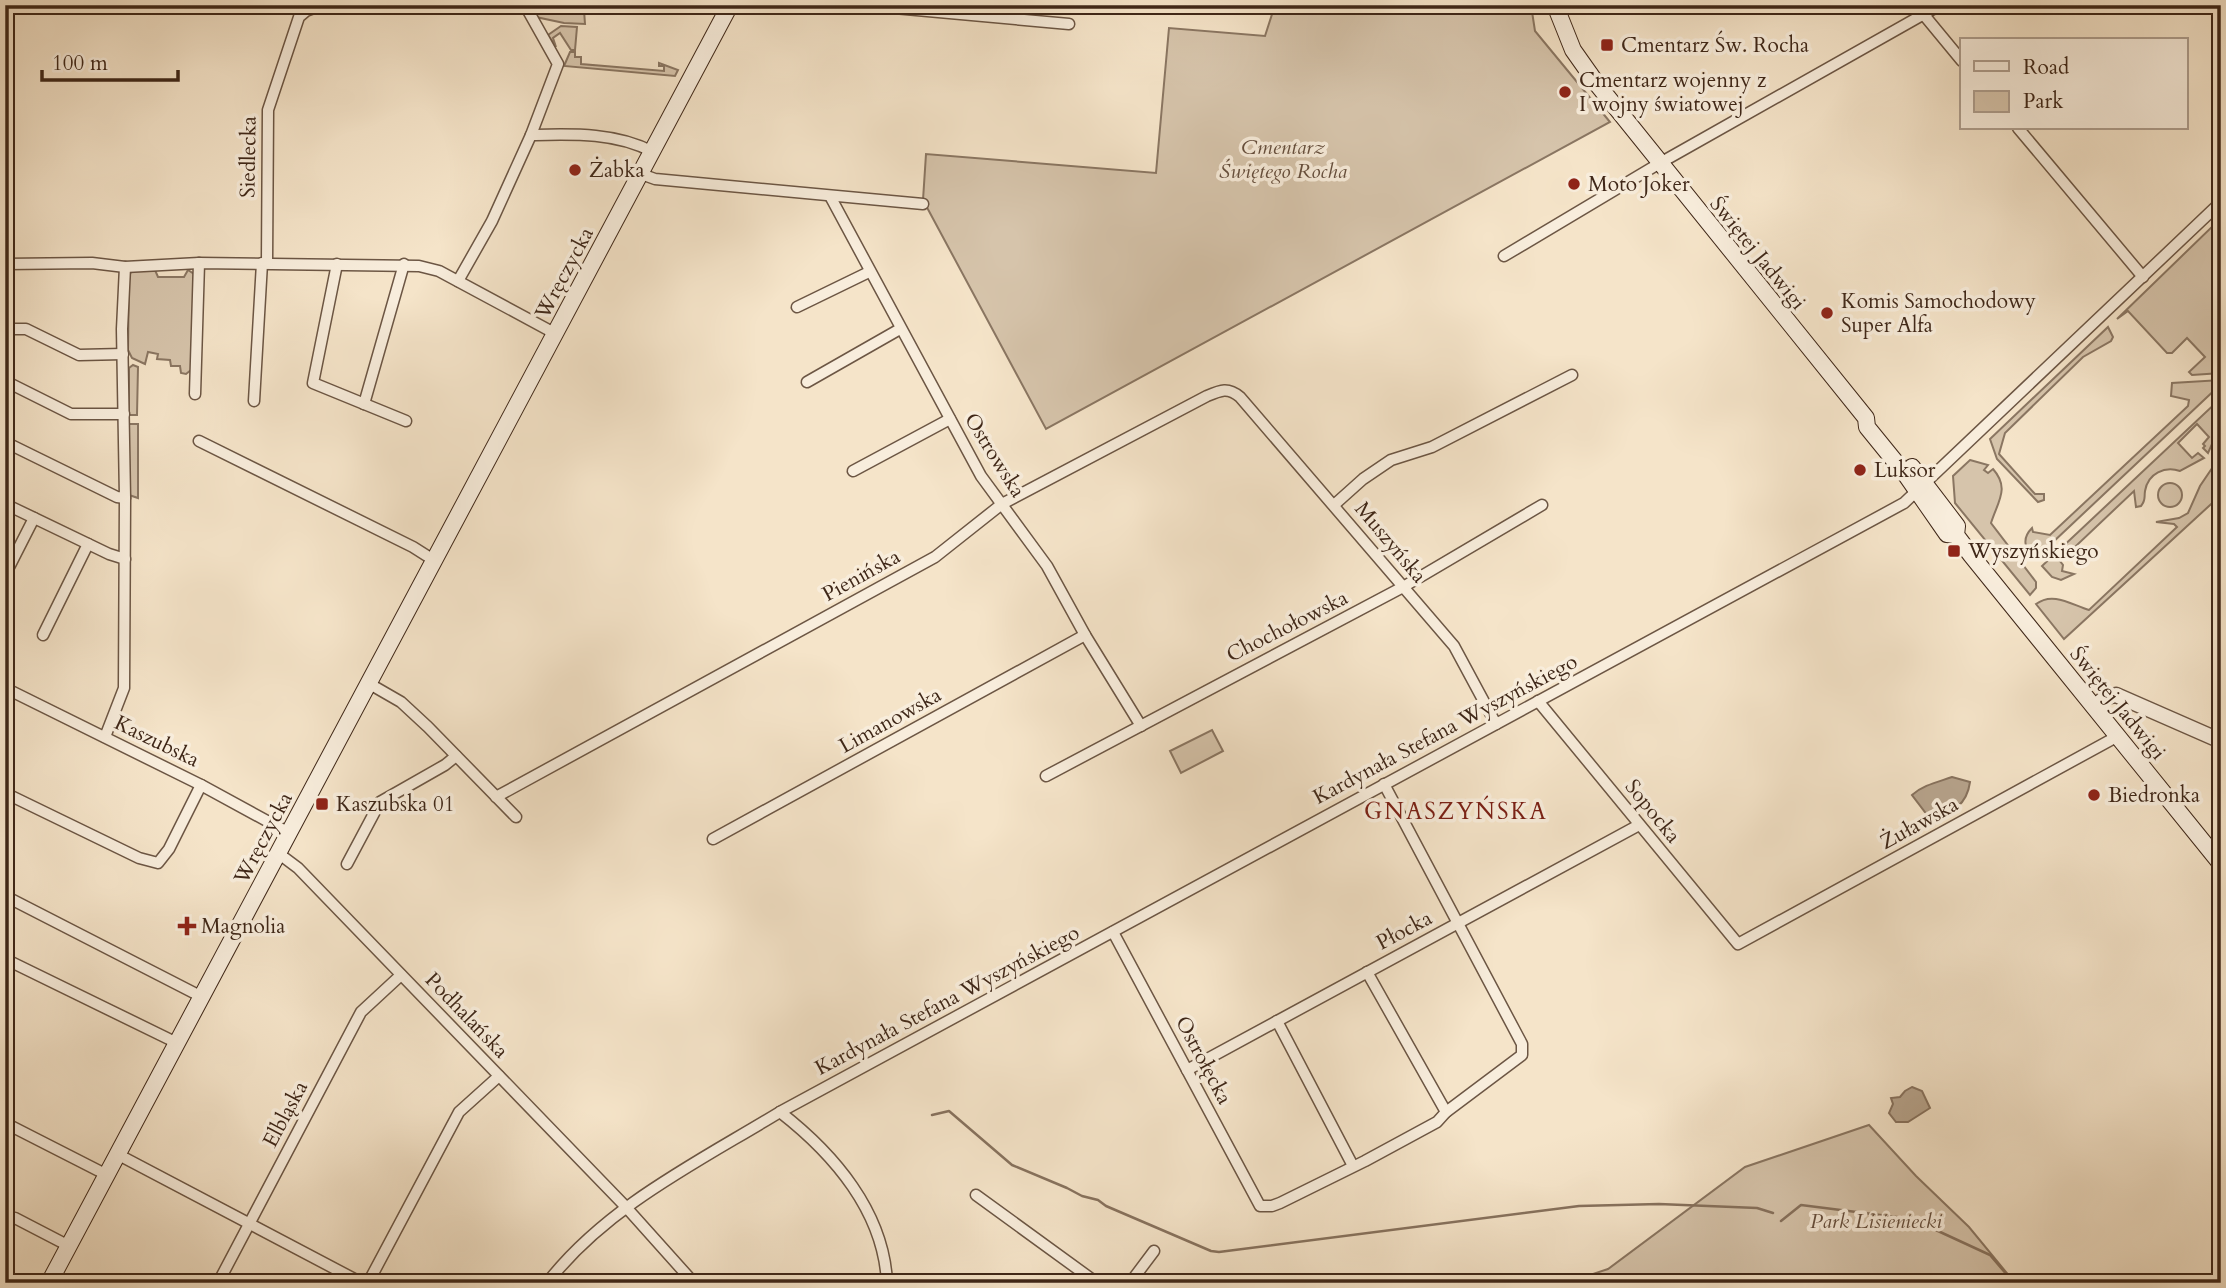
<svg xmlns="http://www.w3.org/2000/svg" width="2226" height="1288" font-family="Cardo,serif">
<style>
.green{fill:#d6c4ab;stroke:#8a7662;stroke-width:2}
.water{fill:#b7a48d;stroke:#87725e;stroke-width:2}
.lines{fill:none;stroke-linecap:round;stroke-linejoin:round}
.stream{stroke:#87725e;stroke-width:2.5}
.minor-casing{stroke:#6c5644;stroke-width:13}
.tertiary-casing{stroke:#6c5644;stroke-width:17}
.secondary-casing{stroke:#3f2718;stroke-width:18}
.minor{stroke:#f8eddc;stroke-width:10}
.tertiary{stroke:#f8eddc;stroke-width:14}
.secondary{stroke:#f8eddc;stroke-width:16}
.poi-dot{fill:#8f2418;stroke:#f8eddc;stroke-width:2.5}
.labels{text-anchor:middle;stroke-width:7;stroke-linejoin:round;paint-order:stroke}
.poi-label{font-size:21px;fill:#3f2718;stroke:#f8eddc;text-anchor:start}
.park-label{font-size:21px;font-style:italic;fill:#654e3d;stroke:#f8eddc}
.street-label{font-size:21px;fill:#3f2718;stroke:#f8eddc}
.neighbourhood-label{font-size:23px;letter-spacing:2px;fill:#7a1f14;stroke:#f8eddc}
</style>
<rect width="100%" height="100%" fill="#f5e4c9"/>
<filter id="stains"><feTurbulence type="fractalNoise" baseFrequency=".00286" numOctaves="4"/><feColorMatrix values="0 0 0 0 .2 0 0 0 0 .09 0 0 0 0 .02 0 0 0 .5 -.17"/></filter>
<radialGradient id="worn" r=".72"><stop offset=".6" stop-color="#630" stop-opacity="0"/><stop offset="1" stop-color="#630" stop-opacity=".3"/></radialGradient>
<g class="green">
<path d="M530,5H587L586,10H584L585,24L564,23L536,17Z"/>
<path d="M1275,5H1531L1535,31L1610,122L1046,429L923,200L926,154L1156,173L1169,28L1265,36Z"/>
<path d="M561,26L577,27L575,50H571L560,33L553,38L556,47L548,35Z"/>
<path d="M570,52H575V57H581V64L664,71V66H659V63L678,70L675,76L564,66Z"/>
<path d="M2219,220L2221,373L2192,375L2189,372L2205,357L2187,338L2172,353H2167L2128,311L2117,319Z"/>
<path d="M155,270L158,277H184L188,270L194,274L191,370L186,374L181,373L180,366H171L170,360L157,359L158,354L148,352L145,364L132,358L128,350L129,274L133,271Z"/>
<path d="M2108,327L2113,337L2111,341L2083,357L2005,433L1999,454L2035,494H2044V500L2038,502L1997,459L1990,439Z"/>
<path d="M133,365L138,367L137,415H129V368Z"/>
<path d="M2221,380V384L2035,559C2025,549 2021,539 2032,528L2033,532L2050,535L2188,406L2189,400L2171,396L2172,383Z"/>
<path d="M2221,398V424L2208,453L2203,448L2205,446L2203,444L2209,437L2197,424L2178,443L2192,458L2198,453L2204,458L2180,471C2165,466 2148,473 2145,491C2144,498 2146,500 2141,506L2136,507L2134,491L2060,561L2063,565L2062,571L2074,574L2061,580L2052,577L2042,566Z"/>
<path d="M129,424H138V498L129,495Z"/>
<path d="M2221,455V495L2064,639L2036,604C2053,591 2072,605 2089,610L2177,527L2174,524L2156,522L2179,518L2188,513L2200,486Z"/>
<path d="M1970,460L1988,465L1984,470L1988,473L1993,469C2010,488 1998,501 1991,523L2036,582V588L2030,595L1955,503L1953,476Z"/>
<circle cx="2170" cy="495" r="12"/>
<path d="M1212,730L1223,751L1181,773L1170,751Z"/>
<path d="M1869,1125L1916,1176L1969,1227L2015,1283H1566L1608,1269L1745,1167Z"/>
</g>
<g class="water">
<path d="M1952,777L1970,782C1967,805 1952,813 1931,820L1912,795C1923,785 1938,782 1952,777Z"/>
<path d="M1912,1087L1922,1091L1930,1108L1908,1122H1896L1889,1113L1893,1104L1891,1098L1900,1097L1905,1091Z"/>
</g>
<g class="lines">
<g class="stream">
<path d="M932,1115L949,1111L1012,1165L1067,1188L1082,1196L1098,1200L1106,1206L1211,1251L1219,1252L1579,1206L1659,1204L1757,1208L1773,1213"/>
<path d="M1781,1221L1801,1205L1912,1219L1990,1255L2014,1283"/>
</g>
<defs>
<g id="minor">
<path d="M861,5L1069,24"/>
<path d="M1924,15L1962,61"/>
<path d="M2018,128L2143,277"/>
<path d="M531,135C571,134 616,132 653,152"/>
<path d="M641,174L655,179L923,204"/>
<path d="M830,196L981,476L1047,566L1085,635L1141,726"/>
<path d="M1504,256L1660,163L1940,5"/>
<path d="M267,263L268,110L299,17L306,11L317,7L382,5"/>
<path d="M5,264L92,263L125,267L199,263L419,266L439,271L556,334"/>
<path d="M337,264L313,383L406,421"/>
<path d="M458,281L492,221L531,135L558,64L526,7L494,5"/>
<path d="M797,307L869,272"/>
<path d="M5,329H26L79,355L123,354"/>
<path d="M5,381L71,414H124"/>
<path d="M807,382L900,329"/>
<path d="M195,394L199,263"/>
<path d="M254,401L262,263"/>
<path d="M364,404L404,264"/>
<path d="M199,441L413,547L435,561"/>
<path d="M5,442L117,497L125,498"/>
<path d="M853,471L950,419"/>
<path d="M5,504L109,554L125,559"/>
<path d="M1334,505L1363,479L1391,460L1432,447L1572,375"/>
<path d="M5,575L34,518"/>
<path d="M43,635L88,544"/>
<path d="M368,683L401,702L428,727L516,817"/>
<path d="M5,688L201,785L289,833"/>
<path d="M1538,701L1738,944L2118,736"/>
<path d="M105,737L124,688L125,498L122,329L125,267"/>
<path d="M1046,776L1403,587L1542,505"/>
<path d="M5,793L139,858L158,863L169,849L201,785"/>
<path d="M496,797L935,557L1002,504L1207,396C1221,390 1228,387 1240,397L1454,646L1496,724"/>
<path d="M713,839L1085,635"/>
<path d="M278,853L298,868L625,1206L694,1283"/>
<path d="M347,864L380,802L445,765L456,756"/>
<path d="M5,896L202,997"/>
<path d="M1113,932L1260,1206H1272L1280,1203L1365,1161L1437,1122L1446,1112L1522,1055V1044L1384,784"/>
<path d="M5,959L177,1043"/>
<path d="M1367,972L1446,1112"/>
<path d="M1277,1021L1353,1166"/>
<path d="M1187,1070L1639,825"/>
<path d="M780,1112C834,1154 884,1212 887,1283"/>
<path d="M5,1123L107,1175"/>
<path d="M117,1154L362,1283"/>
<path d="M976,1195L1097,1283"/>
<path d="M5,1216L15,1218L69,1246"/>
<path d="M218,1283L361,1012L401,975"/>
<path d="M368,1283L459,1112L499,1076"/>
<path d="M547,1283C607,1206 698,1162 780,1112L1904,503L2221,202"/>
<path d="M1130,1283L1154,1251"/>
</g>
<path id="tertiary" d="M2094,707L2106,697L2116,695L2221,741"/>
<g id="secondary">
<path d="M1555,5L1573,50L1597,84L1866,418L1867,427L1906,475L1947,534L1956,535"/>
<path d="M1912,467L1957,526L1956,535L1971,555L2221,864"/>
<path d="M49,1283L730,5"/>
</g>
</defs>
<use href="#minor" class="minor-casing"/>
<use href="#tertiary" class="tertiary-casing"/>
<use href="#secondary" class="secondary-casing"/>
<use href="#minor" class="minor"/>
<use href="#tertiary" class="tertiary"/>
<use href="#secondary" class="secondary"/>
</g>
<g class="poi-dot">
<rect x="1600" y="38" width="14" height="14" rx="3.5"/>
<circle cx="1565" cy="92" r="7"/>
<circle cx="575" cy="170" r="7"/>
<circle cx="1574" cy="184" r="7"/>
<circle cx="1827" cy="313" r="7"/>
<circle cx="1860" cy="470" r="7"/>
<rect x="1947" y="544" width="14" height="14" rx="3.5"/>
<circle cx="2094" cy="795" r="7"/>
<rect x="315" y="797" width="14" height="14" rx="3.5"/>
<path d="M183.5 915.5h7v7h7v7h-7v7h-7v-7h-7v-7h7z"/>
</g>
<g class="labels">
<g class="poi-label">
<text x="1621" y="52">Cmentarz Św. Rocha</text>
<text x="1579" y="87">Cmentarz wojenny z<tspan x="1579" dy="24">I wojny światowej</tspan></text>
<text x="589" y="177">Żabka</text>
<text x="1588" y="191">Moto Joker</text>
<text x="1841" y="308">Komis Samochodowy<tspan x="1841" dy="24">Super Alfa</tspan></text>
<text x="1874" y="477">Luksor</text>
<text x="1968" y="558">Wyszyńskiego</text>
<text x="2108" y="802">Biedronka</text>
<text x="336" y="811">Kaszubska 01</text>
<text x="201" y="933">Magnolia</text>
</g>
<g class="park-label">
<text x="1283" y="154">Cmentarz<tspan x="1283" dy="24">Świętego Rocha</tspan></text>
<text x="1876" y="1228">Park Lisieniecki</text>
</g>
<g class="street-label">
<text transform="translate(248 157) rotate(-89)" y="7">Siedlecka</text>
<text transform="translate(1758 253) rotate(51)" y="7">Świętej Jadwigi</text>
<text transform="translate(564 273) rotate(-62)" y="7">Wręczycka</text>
<text transform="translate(995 455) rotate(58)" y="7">Ostrowska</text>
<text transform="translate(1391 542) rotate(50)" y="7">Muszyńska</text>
<text transform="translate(861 575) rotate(-29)" y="7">Pienińska</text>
<text transform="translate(1287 626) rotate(-27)" y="7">Chochołowska</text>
<text transform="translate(2118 703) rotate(51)" y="7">Świętej Jadwigi</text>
<text transform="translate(890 720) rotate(-29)" y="7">Limanowska</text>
<text transform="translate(1445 729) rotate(-28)" y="7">Kardynała Stefana Wyszyńskiego</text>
<text transform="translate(157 741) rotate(26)" y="7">Kaszubska</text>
<text transform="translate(1653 811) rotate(51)" y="7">Sopocka</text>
<text transform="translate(1919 823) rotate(-29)" y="7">Żuławska</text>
<text transform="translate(263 838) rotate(-62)" y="7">Wręczycka</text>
<text transform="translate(1404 930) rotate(-28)" y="7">Płocka</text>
<text transform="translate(947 1000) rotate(-28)" y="7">Kardynała Stefana Wyszyńskiego</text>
<text transform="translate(467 1015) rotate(46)" y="7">Podhalańska</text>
<text transform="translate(1204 1060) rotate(62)" y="7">Ostrołęcka</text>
<text transform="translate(285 1114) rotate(-62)" y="7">Elbląska</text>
</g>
<g class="neighbourhood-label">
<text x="1456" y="819">GNASZYŃSKA</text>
</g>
</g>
<rect width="2226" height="1288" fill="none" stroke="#f5e4c9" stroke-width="28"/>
<rect x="7" y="7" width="2212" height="1274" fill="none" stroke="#3f2718" stroke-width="3.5"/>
<rect x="14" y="14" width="2198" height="1260" fill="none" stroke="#3f2718" stroke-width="2"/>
<rect x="1960" y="38" width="228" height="91" fill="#f8eddc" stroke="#ae9e8e" stroke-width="2"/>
<rect x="1974" y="61" width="35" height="10" fill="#f8eddc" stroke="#ae9e8e" stroke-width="2"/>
<text x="2023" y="74" font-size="21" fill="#3f2718">Road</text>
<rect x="1974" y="91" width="35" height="21" fill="#d6c4ab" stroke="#ae9e8e" stroke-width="2"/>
<text x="2023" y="108" font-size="21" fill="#3f2718">Park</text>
<path d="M42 70v10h136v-10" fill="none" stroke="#3f2718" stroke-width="3.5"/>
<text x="52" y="70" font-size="21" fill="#3f2718" stroke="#f8eddc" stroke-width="5" paint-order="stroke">100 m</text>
<rect width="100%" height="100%" filter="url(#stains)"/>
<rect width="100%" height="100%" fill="url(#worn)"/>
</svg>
